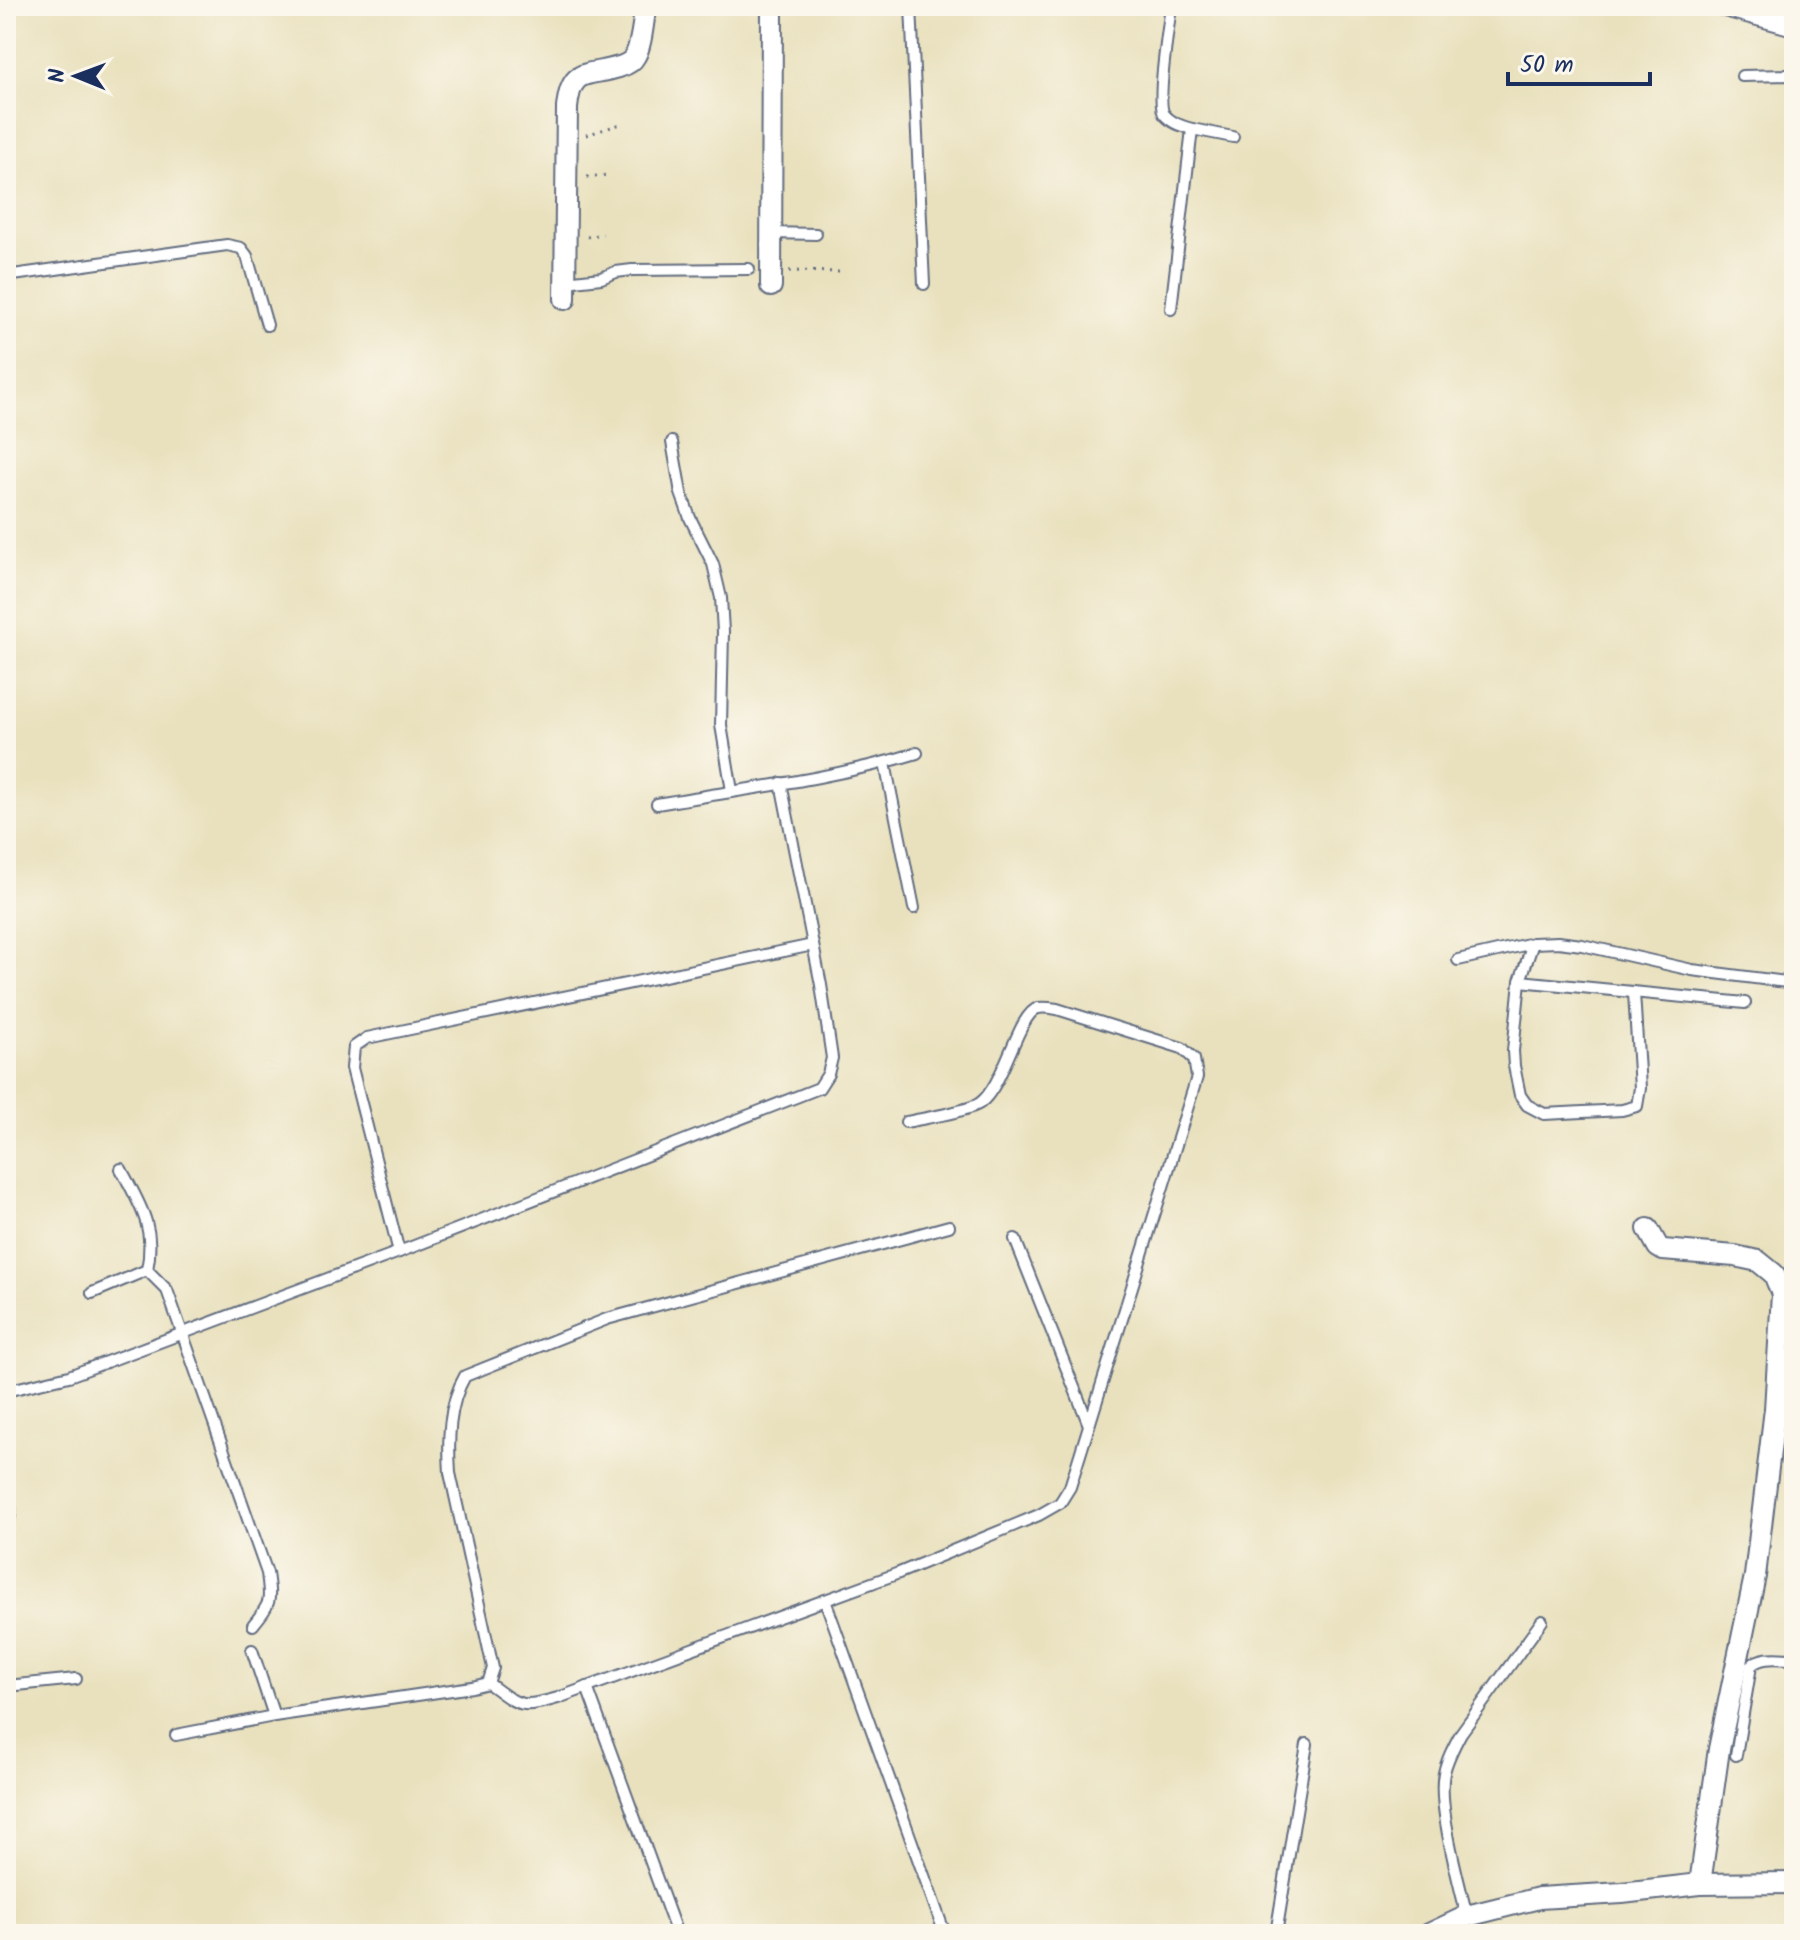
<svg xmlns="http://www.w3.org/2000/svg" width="1800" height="1940" font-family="Kalam,sans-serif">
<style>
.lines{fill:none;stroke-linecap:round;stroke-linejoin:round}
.canal{stroke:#64a6d8;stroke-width:20}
.lane-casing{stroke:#636d80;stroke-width:14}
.street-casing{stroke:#636d80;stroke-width:24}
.path{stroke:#636d80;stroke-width:3;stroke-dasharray:2 6;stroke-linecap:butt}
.lane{stroke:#fff;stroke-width:10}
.street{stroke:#fff;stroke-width:20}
</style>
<rect width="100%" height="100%" fill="#fbf7ec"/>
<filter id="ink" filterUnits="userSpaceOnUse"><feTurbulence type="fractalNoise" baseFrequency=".0125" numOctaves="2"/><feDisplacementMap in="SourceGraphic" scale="16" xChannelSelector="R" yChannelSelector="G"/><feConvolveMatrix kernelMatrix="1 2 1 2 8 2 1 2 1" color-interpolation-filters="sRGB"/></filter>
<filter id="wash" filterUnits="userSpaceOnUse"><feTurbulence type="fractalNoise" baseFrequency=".006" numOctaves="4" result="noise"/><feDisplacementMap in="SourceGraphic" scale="32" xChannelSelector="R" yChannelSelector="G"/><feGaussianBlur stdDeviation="1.8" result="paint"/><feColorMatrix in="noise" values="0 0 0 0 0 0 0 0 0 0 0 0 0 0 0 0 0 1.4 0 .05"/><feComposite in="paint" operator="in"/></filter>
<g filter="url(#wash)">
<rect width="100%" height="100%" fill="#e9e1be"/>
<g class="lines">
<path class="canal" d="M1791,6L1794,7"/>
</g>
</g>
<g filter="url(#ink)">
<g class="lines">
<defs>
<g id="lane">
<path d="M911,6L924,284"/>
<path d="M1171,6C1169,25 1156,102 1164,114C1171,123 1182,126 1192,129"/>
<path d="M1742,76L1794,75"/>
<path d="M771,233L816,234"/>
<path d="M6,276L227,245L241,248L247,256L267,325"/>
<path d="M565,282L601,278L616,272L632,270L749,269"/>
<path d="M1171,309L1192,129L1233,137"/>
<path d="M672,442L681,493L690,518L713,564L721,598L723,632L721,725L732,791"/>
<path d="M885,763L914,908"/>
<path d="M657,804C744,789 833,779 917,753"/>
<path d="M1533,943L1520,981L1513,1051L1514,1066L1520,1095L1527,1105L1544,1114L1622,1110L1637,1106L1640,1088L1634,993"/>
<path d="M1458,960L1533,943L1558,942L1582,945L1692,970L1794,983"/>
<path d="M1520,981L1745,1003"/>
<path d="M121,1169C140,1205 156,1227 147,1270"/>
<path d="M1015,1239L1089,1425"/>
<path d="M399,1252L819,1088L828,1074L832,1058L821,985L781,783"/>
<path d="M92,1293L147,1270L167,1290L267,1573C271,1602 271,1603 253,1625"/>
<path d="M6,1391L69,1376L399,1252L352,1068L354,1047L367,1038L813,945"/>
<path d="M6,1487C9,1499 14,1514 6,1525"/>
<path d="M825,1600L945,1934"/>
<path d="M252,1650L274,1716"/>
<path d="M6,1679L9,1730"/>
<path d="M488,1683C519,1706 519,1709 558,1698L899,1573L1039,1515L1060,1503L1070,1487L1197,1077L1194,1059L1182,1048L1057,1009C1051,1008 1044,1007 1038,1008C1018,1014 1004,1086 980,1103C967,1112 924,1118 906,1122"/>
<path d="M7,1686L76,1679"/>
<path d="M587,1687L677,1934"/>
<path d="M176,1735L274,1716L472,1687L488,1683L493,1668L450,1473C448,1441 448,1405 465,1376L607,1319L949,1226"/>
<path d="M1736,1755L1751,1666C1761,1655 1780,1659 1794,1659"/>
<path d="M1467,1916C1459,1883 1437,1804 1444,1773C1447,1759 1454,1746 1461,1733L1542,1621"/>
<path d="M1276,1934L1307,1744"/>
</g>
<g id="street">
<path d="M1725,6L1794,25"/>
<path d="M771,286L772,6"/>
<path d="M565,299L567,108C571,66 587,77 619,67C626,65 632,62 635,56C642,44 643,20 646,6"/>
<path d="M1648,1229L1658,1247L1663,1250L1735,1256L1758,1261L1774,1274L1782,1294L1775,1409L1755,1576L1719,1749L1700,1884"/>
<path d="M1429,1934L1467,1916L1539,1898L1622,1893L1700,1884L1794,1883"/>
</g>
</defs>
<use href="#lane" class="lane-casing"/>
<use href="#street" class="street-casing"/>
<g class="path">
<path d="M586,135L624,123"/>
<path d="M587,177L607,175"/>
<path d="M587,237L603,234"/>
<path d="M789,271L841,272"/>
</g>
<use href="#lane" class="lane"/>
<use href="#street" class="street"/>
</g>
</g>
<rect width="1800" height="1940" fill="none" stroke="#fbf7ec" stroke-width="32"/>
<g transform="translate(76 76) rotate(271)" stroke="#fbf7ec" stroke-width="6" paint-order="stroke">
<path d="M0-6L14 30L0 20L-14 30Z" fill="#1b2f5e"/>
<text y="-12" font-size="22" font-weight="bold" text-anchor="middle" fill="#1b2f5e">N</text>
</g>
<path d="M1508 72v12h142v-12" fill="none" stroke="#1b2f5e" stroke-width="4"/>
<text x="1520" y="72" font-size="24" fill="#1b2f5e" stroke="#fbf7ec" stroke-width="6" paint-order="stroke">50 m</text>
</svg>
